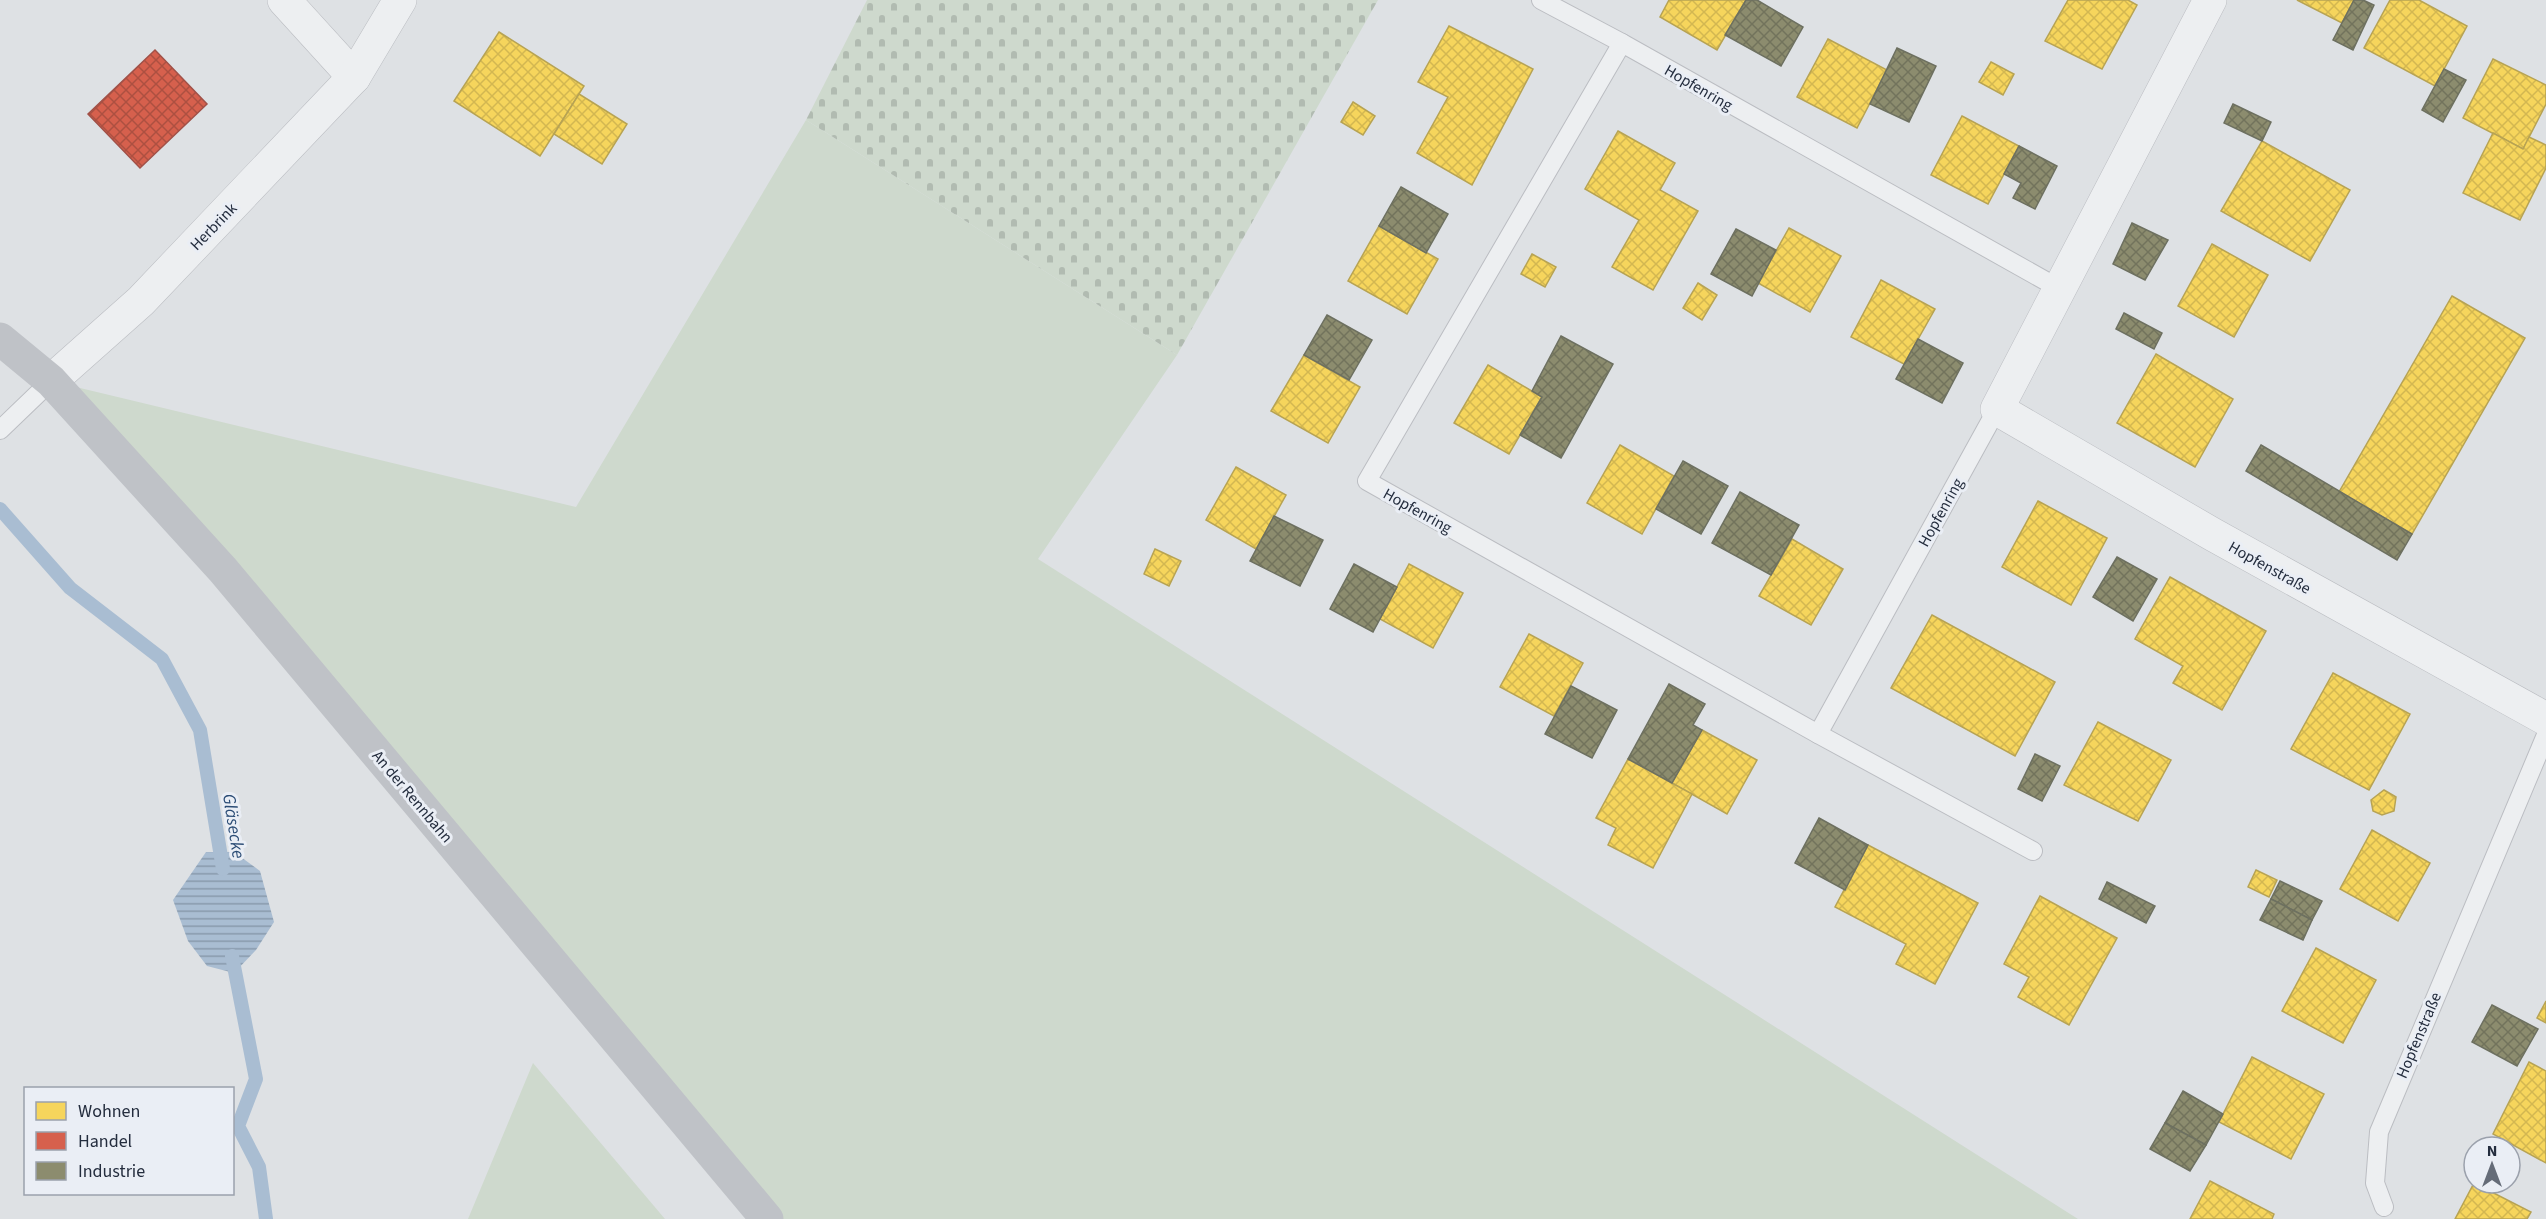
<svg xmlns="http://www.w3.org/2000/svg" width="2546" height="1219" font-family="'Source Sans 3',sans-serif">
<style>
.grass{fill:#ced9cd}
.cemetery{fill:url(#cemetery-stones)}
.water{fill:url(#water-rules)}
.homes{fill:url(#homes-cross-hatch);stroke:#b7a353;stroke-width:1.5}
.shops{fill:url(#shops-cross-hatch);stroke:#a15148;stroke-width:1.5}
.industry{fill:url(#industry-cross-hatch);stroke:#6d7060;stroke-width:1.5}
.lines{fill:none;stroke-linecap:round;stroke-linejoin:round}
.stream{stroke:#a9bdd2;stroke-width:14}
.lane-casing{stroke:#bbbdc2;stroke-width:20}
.street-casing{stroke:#bbbdc2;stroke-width:34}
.lane{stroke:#edeff1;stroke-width:18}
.street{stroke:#edeff1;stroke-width:33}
.secondary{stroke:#bfc2c7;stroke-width:33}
.labels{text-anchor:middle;stroke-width:6;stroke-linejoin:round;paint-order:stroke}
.street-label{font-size:16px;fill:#242d3e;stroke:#eaeef5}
.water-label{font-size:18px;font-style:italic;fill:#2b4c75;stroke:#eaeef5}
</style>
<defs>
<pattern id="cemetery-stones" width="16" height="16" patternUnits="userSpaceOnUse" patternTransform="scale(1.5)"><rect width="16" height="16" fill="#ced9cd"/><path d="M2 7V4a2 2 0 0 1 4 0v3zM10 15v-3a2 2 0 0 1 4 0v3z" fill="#b1bbb1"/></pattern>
<pattern id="water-rules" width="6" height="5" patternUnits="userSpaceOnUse" patternTransform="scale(1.5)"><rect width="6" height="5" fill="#a9bdd2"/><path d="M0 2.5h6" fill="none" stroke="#899aac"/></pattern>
<pattern id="homes-cross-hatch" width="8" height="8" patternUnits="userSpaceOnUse" patternTransform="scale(1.5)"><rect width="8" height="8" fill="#f6d55c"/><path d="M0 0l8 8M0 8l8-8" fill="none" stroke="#d3b751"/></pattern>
<pattern id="shops-cross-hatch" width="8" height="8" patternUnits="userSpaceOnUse" patternTransform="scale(1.5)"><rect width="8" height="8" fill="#d6604d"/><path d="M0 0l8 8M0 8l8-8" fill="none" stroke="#ad5041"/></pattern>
<pattern id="industry-cross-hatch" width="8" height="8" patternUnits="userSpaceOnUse" patternTransform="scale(1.5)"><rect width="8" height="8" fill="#8c8c6e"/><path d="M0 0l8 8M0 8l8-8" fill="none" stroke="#72735c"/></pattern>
</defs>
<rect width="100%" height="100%" fill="#dee1e4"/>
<g class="grass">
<path d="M806,120L1177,355L1038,559L2078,1219H767L51,381L576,507Z"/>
<path d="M533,1063L665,1219H468Z"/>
</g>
<path class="cemetery" d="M867,0H1378L1177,355L806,120Z"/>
<path class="water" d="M206,852H234L260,871L274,922L256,950L234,973L207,966L188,941L173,900Z"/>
<g class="homes">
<path d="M1669,0H1746L1717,50L1660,17Z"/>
<path d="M2068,0H2128L2137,5L2102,69L2045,41Z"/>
<path d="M2297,0H2354L2342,23Z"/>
<path d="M2390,0H2419L2467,26L2435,86L2364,48Z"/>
<path d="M1449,26L1533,69L1472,185L1417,153L1448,97L1418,82Z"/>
<path d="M499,32L584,86L540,156L454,101Z"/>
<path d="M1828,39L1887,70L1857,128L1797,97Z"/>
<path d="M2493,59L2546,85V104L2523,149L2463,118Z"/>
<path d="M1991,62L2014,74L2003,95L1979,82Z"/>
<path d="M579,94L627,124L602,164L554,134Z"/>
<path d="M1353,102L1375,116L1363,135L1341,122Z"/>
<path d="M1962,116L2019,146L1988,204L1931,175Z"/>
<path d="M1618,131L1675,163L1660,190L1698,211L1653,290L1612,267L1639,220L1585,189Z"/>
<path d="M2493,133L2523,149L2529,137L2546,145V168L2520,220L2463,193Z"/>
<path d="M2262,141L2350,190L2310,261L2221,211Z"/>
<path d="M1379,226L1438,259L1407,314L1348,281Z"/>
<path d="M1789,228L1841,256L1810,312L1758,283Z"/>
<path d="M2212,244L2268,275L2234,337L2178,306Z"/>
<path d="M1532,254L1556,267L1545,287L1521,274Z"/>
<path d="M1881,280L1935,309L1904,364L1851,337Z"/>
<path d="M1698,283L1717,295L1702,320L1683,308Z"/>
<path d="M2452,296L2525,338L2412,534L2339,492Z"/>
<path d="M2156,354L2233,399L2195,467L2117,423Z"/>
<path d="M1304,355L1360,387L1328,443L1271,411Z"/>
<path d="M1488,365L1542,397L1509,454L1454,423Z"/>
<path d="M1620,445L1674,476L1642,534L1587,503Z"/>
<path d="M1236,467L1286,495L1256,549L1206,520Z"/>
<path d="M2038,501L2107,538L2071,605L2002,567Z"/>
<path d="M1792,539L1843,569L1811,625L1759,596Z"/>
<path d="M1155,549L1181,561L1169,586L1144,574Z"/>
<path d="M1409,564L1463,593L1433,648L1380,619Z"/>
<path d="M2170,577L2266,631L2222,710L2173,683L2183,666L2135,639Z"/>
<path d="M1932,615L2055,682L2015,756L1891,688Z"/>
<path d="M1529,634L1583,663L1554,716L1500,687Z"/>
<path d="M2333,673L2410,714L2369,790L2291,749Z"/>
<path d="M2098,722L2171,760L2138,821L2064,785Z"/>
<path d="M1702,730L1757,760L1727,814L1672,783Z"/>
<path d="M1628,759L1692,794L1653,868L1608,845L1616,828L1596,818Z"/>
<path d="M2384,790L2396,797L2394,811L2382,815L2373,811L2371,800Z"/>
<path d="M2372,830L2430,863L2398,921L2340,889Z"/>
<path d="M1868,845L1978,903L1935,984L1896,964L1906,944L1835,907Z"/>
<path d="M2256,870L2277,880L2269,897L2248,887Z"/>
<path d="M2040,896L2117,938L2069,1025L2018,997L2029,977L2004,964Z"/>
<path d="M2316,948L2376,980L2343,1043L2282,1011Z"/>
<path d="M2546,1001V1023L2537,1018Z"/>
<path d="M2252,1057L2324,1094L2291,1159L2219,1122Z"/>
<path d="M2529,1062L2546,1071V1163L2493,1134Z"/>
<path d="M2210,1181L2274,1214L2272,1219H2190Z"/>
<path d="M2474,1183L2531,1212L2527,1219H2455Z"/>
</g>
<path class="shops" d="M155,50L207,104L140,168L88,114Z"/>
<g class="industry">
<path d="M1746,0H1757L1803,27L1781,66L1725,35Z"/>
<path d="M2354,0H2363L2374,5L2353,50L2333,40Z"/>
<path d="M1897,48L1936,66L1909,122L1870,104Z"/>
<path d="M2444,69L2466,80L2443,122L2422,110Z"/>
<path d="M2233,104L2271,122L2262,141L2224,123Z"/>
<path d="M2019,146L2057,166L2035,209L2013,198L2021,183L2004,174Z"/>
<path d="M1401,187L1448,214L1426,253L1379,226Z"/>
<path d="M2132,223L2168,240L2145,280L2113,264Z"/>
<path d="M1736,229L1776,250L1752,296L1711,274Z"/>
<path d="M2124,313L2162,333L2154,349L2116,329Z"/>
<path d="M1327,315L1372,340L1349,380L1304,355Z"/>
<path d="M1561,336L1613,364L1561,458L1520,435L1542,397L1532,391Z"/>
<path d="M1918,339L1963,363L1942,403L1896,379Z"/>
<path d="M2261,445L2412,534L2397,560L2246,471Z"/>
<path d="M1683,461L1728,486L1701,534L1656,509Z"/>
<path d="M1740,492L1799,525L1771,575L1712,543Z"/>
<path d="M1274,516L1323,540L1300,586L1250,561Z"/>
<path d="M2117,557L2157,579L2133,621L2093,597Z"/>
<path d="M1354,564L1397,587L1373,632L1330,609Z"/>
<path d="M1669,684L1705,704L1693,725L1702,730L1672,783L1628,759Z"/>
<path d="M1571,686L1617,710L1592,758L1545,734Z"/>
<path d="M2035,754L2060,766L2042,801L2018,789Z"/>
<path d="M1819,818L1868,845L1845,890L1795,863Z"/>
<path d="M2280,881L2322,901L2312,920L2271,899Z"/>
<path d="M2107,882L2155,906L2146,923L2099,899Z"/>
<path d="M2271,899L2312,920L2303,940L2260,920Z"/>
<path d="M2492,1005L2538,1029L2517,1066L2472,1042Z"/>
<path d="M2183,1091L2223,1114L2206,1145L2165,1123Z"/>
<path d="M2165,1123L2206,1145L2190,1171L2150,1149Z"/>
</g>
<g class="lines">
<g class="stream">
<path d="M0,509L70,588L162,659L200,730L223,869"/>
<path d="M232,956L256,1079L238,1126L259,1167L266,1219"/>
</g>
<defs>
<g id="lane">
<path d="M1541,0L1622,43"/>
<path d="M0,430L51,381"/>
<path d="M1818,734L1997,409"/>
<path d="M2033,851L1818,734L1367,481L1622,43L2060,289"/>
<path d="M2384,1207L2375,1183L2379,1132L2546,735"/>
</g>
<g id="street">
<path d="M284,0L354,77"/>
<path d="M2210,0L1997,409L2212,534L2546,719"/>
<path d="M51,381L141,301L354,77L400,0"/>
</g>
</defs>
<use href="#lane" class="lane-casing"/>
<use href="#street" class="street-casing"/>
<use href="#lane" class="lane"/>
<use href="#street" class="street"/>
<path class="secondary" d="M0,339L51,381L223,570L767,1219"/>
</g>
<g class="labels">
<g class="street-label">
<text transform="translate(1699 87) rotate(30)" y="6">Hopfenring</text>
<text transform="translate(213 226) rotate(-46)" y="6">Herbrink</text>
<text transform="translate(1418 510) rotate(29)" y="6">Hopfenring</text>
<text transform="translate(1940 512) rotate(-61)" y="6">Hopfenring</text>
<text transform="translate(2270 567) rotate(29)" y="6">Hopfenstraße</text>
<text transform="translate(413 796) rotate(50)" y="6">An der Rennbahn</text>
<text transform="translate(2418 1035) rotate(-67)" y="6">Hopfenstraße</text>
</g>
<g class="water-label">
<text transform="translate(234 826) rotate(81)" y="6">Gläsecke</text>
</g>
</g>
<rect x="24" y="1087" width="210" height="108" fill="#eaeef5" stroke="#9ba1ac" stroke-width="1.5"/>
<rect x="36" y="1102" width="30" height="18" fill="#f6d55c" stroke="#9ba1ac" stroke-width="1.5"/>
<text x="78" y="1117" font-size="18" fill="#242d3e">Wohnen</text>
<rect x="36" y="1132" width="30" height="18" fill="#d6604d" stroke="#9ba1ac" stroke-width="1.5"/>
<text x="78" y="1147" font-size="18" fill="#242d3e">Handel</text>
<rect x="36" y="1162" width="30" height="18" fill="#8c8c6e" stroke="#9ba1ac" stroke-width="1.5"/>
<text x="78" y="1177" font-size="18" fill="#242d3e">Industrie</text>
<g transform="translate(2492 1165)"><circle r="28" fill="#eaeef5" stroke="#9ba1ac" stroke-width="1.5"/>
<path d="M0-4.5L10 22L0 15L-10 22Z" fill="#656c78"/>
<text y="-9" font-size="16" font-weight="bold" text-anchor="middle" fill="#242d3e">N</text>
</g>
</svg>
